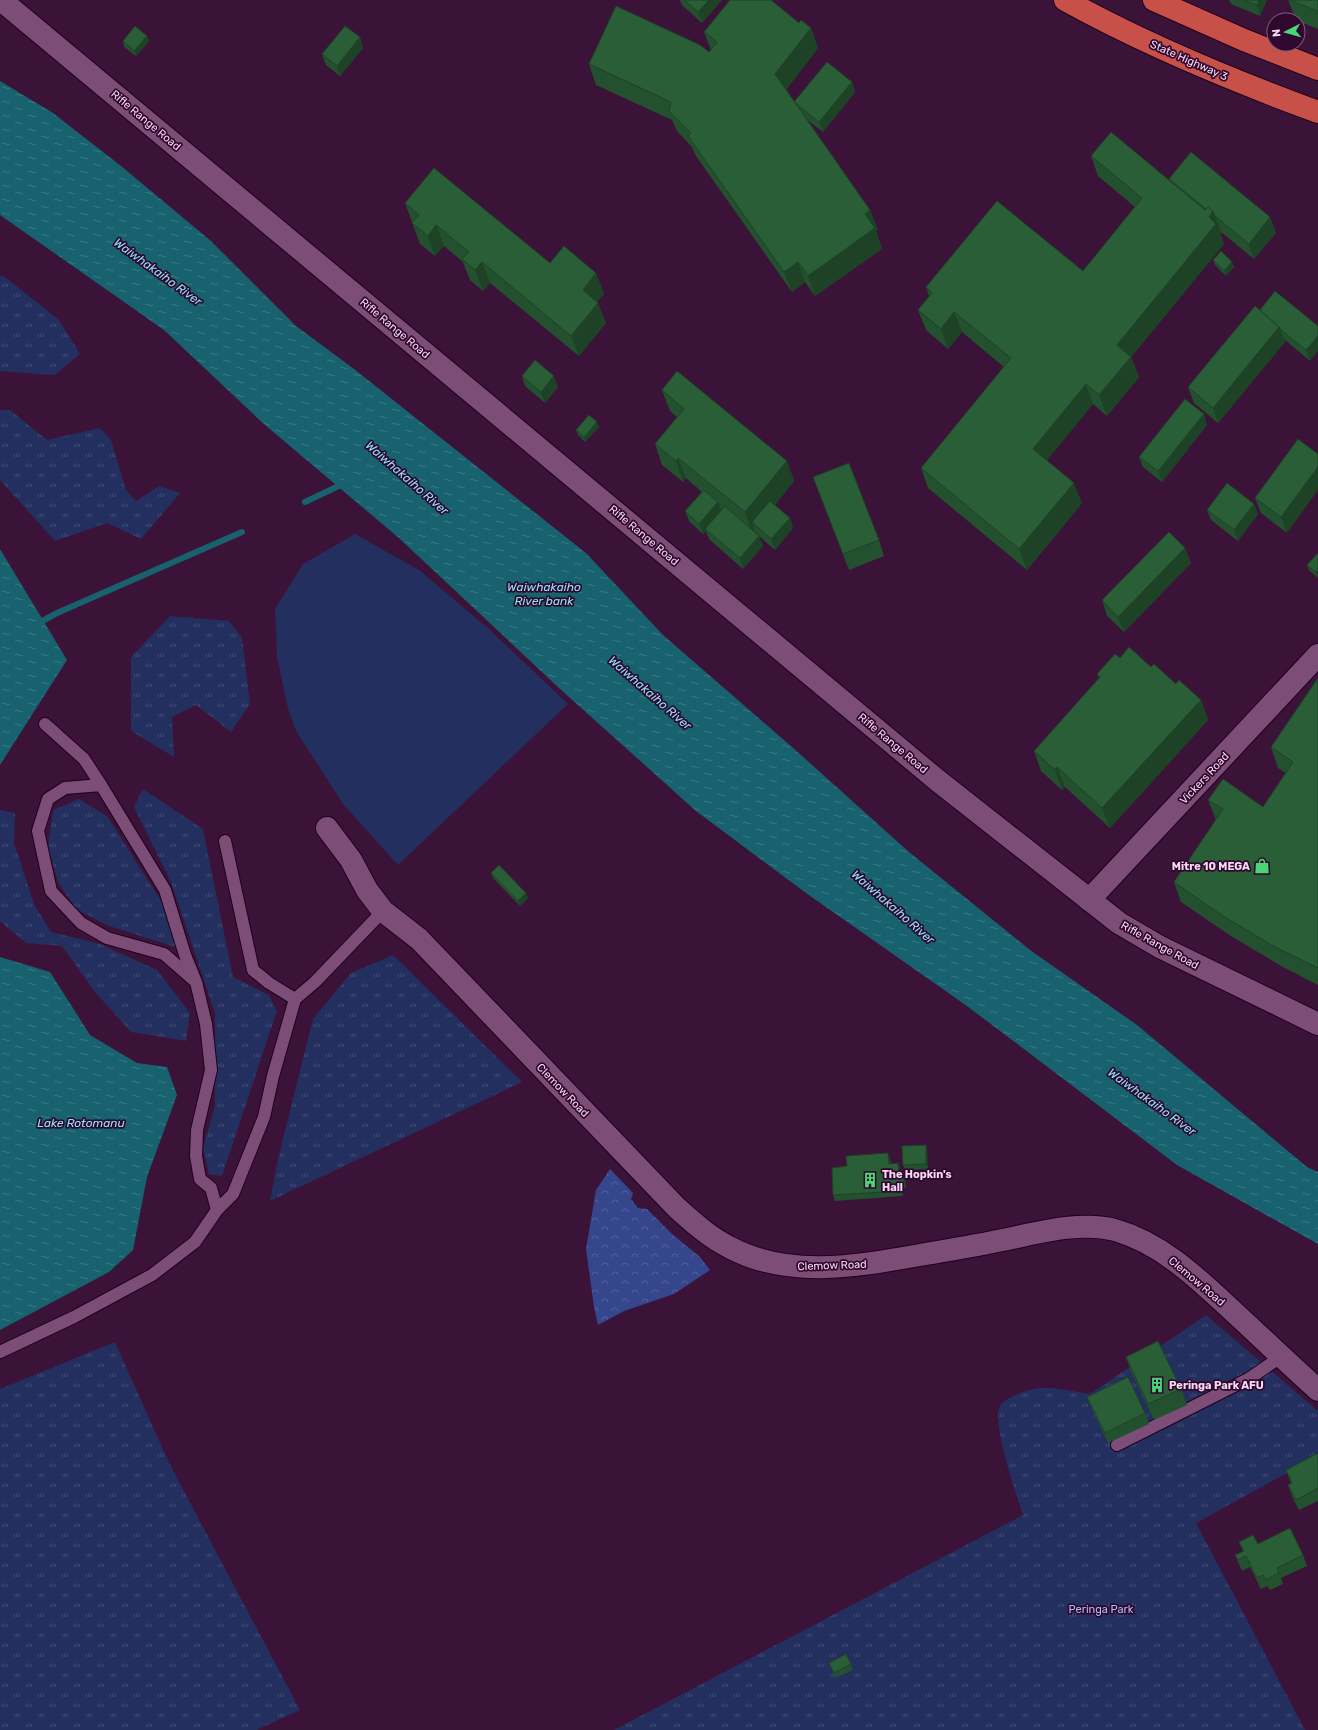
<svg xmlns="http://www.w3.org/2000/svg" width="1318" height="1730" font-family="Rubik,sans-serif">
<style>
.grass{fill:url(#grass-tufts)}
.forest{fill:url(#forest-crowns)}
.garden{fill:#232f5e}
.water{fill:url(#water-ripples)}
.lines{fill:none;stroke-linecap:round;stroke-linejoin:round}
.stream{stroke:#17626e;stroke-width:6}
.service-casing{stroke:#20001f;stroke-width:14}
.minor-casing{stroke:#20001f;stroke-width:24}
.tertiary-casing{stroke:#20001f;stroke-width:24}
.trunk-casing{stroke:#20001f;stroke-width:24}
.service{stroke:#7c4e77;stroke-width:12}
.minor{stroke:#7c4e77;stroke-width:22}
.tertiary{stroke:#7c4e77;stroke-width:22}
.trunk{stroke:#c75048;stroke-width:22}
.wall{fill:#23512f}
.shaded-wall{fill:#1d4226}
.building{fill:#295e37;stroke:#1d4226}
.labels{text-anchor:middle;stroke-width:3.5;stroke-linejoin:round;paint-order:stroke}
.street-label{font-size:11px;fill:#f5daf1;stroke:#30072e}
.poi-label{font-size:11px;font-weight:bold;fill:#f5daf1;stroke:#30072e;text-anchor:start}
.park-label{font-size:11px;fill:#abbffd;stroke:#30072e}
.water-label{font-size:12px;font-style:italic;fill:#8ce6f7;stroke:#30072e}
</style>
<defs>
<pattern id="grass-tufts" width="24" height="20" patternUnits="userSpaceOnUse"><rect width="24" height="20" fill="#232f5e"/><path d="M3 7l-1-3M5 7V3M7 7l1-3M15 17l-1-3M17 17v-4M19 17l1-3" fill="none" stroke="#444d76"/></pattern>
<pattern id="forest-crowns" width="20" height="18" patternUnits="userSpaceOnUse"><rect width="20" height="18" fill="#35468d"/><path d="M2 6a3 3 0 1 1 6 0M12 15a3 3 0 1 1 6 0" fill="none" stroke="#53609e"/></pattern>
<pattern id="water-ripples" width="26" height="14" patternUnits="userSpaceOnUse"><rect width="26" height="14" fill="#17626e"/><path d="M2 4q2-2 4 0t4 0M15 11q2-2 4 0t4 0" fill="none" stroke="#397883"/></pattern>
</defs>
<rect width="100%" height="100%" fill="#3b1238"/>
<g class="grass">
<path d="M0,276L5,277L59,320L80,354L55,375L0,371Z"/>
<path d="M0,410H10L47,440L100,428L111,440L126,490L136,501L159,486L180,493L141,539L107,523L55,541L0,480Z"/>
<path d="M170,616L229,621L242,638L250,704L231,732L196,705L172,717L174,757L131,731V657Z"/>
<path d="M143,789L203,829L233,977L269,995L277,1011L222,1176L209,1174L203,1148L215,1106V1013L171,882L134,807Z"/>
<path d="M79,799L107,816L163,904L175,947L109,926L76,909L58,882L48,847L53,810Z"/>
<path d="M0,810L15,813L14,843L34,904L51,932L100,944L157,970L190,1013L186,1041L131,1032L95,992L62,946L26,943L0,921Z"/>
<path d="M393,955L522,1082L270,1201L278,1159L313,1019L351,973Z"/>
<path d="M1206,1315L1318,1411V1456L1196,1523L1305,1730H614L1023,1515C1017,1496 991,1422 1000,1406C1006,1396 1030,1389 1041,1388C1054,1387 1077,1392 1090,1394Z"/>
<path d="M115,1342L169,1463L300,1710L256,1730H0V1389Z"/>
</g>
<path class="forest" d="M610,1169L633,1193L631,1199L638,1208L647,1209L672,1234L700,1257L710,1270L674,1294L624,1311L598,1325L594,1307L586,1249L596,1190Z"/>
<path class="garden" d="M355,534L419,570L489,629L568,704L398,865L343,804L296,731L288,709L277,657L275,609L303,564Z"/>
<g class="water">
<path d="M0,81L53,113L121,166L211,241L296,326L354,369L586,553L663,635L792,747L909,852L1030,950L1137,1025L1307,1167L1318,1172V1244L1177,1165L967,1006L806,893L696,811L559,688L399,538L265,425L164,330L0,215Z"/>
<path d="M0,549L67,660L0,765Z"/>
<path d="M0,957L50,972L90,1035L137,1063L167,1067L177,1095L147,1177L133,1250L109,1272L0,1330Z"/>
</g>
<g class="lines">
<g class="stream">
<path d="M305,502L345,483"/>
<path d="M37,624L57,613L242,532"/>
</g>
<defs>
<g id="service">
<path d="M45,724L84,759L101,785"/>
<path d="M225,841L253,970L269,983L295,999"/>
<path d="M196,982L185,955L165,890L101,785L65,788L48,799L38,831L51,891L81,923L107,938L164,954L196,982L206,1024L211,1070L197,1130L196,1156L200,1179L211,1188L217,1210"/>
<path d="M0,1352L74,1317L152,1275L195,1242L217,1210L233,1194L264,1117L273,1076L295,999L315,982L383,911"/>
<path d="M1117,1445L1250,1378L1282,1356"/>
</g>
<g id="minor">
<path d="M1,0L937,780L1119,923L1160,947L1318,1024"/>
<path d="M1089,900L1318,655"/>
</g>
<path id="tertiary" d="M327,828L351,860L367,890L383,911L419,939L677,1208C693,1222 709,1237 729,1247C788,1279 857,1266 920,1255C949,1250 979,1245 1008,1239C1040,1232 1083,1221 1115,1230C1164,1244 1200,1281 1236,1314C1263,1339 1290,1365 1318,1390"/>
<g id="trunk">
<path d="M1065,0C1146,45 1231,80 1318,112"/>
<path d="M1154,0L1244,40L1318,69"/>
</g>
</defs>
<use href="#service" class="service-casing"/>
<use href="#minor" class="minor-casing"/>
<use href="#tertiary" class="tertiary-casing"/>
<use href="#trunk" class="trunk-casing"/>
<use href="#service" class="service"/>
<use href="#minor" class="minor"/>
<use href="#tertiary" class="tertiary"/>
<use href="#trunk" class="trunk"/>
</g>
<g class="wall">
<path d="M680,0H722L702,23L682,5Z"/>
<path d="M1229,0H1267L1260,16L1231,4Z"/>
<path d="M1288,0H1318V29L1298,21V20H1296Z"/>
<path d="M799,23L811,28L818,48L786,90L794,102L852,82L855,92L823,132L806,119L870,210L878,230L876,231L882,249L815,296L805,282L792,292L696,156L692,147L677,131L672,120L596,85L589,64L709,52L711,50L704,32Z"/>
<path d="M147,36L149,41L136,56L124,47L123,41Z"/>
<path d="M360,37L363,48L340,76L326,65L322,54Z"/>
<path d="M1091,156L1170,181L1169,179L1270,217L1276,233L1254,259L1221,232L1220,233L1224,244L1131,357L1139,377L1107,416L1093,404L1047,460L1082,503L1027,570L928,488L921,468L1004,367L962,332L948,349L926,330L918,310L929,296L926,287L1083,271L1135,207L1098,176Z"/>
<path d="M405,203L550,263L596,273L604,294L597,302L606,323L579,356L490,283L483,291L470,280L463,262L444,246L435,256L420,244Z"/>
<path d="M1213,260L1232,262L1234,267L1226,276L1215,265Z"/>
<path d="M1260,310L1318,326L1310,361L1284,339L1285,342L1218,423L1194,403L1188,387Z"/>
<path d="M522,376L558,387L545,403L525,386Z"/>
<path d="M662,390L787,461L794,481L775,505L790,518L793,528L775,550L759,536L763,546L743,569L709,539L706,531L703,534L689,521L685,511L702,492L686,478L683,482L662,465L655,444L677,417L670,411Z"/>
<path d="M1207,425L1162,482L1143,467L1139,457Z"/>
<path d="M599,427L585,442L578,435L576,430Z"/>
<path d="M1298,439L1287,533L1261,513L1255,498Z"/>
<path d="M819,493L879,540L884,556L849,570Z"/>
<path d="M1254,504L1258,514L1238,541L1211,520L1207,510Z"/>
<path d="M1185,548L1191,563L1124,632L1107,616L1102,600Z"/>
<path d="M1318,553V578L1309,570L1307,565Z"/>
<path d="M1120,658L1151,667L1201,700L1208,720L1110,828L1065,787L1062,790L1041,771L1034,751L1099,679L1097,674Z"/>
<path d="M1318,678V985L1283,967L1231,936L1181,902L1174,882L1216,820L1208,800L1263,807L1286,773L1278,768L1271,747Z"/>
<path d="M491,873L528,898L520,906L493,878Z"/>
<path d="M926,1145L927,1151L928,1169L905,1170L903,1165Z"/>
<path d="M890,1158L891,1164L898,1163L900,1168V1172L905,1177L906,1187L902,1189L903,1196L835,1201L833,1195L847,1166Z"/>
<path d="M1126,1357L1181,1389L1187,1405L1154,1420L1131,1372Z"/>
<path d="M1087,1397L1145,1413L1149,1424L1108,1443L1091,1407Z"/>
<path d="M1318,1453V1501L1299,1510L1292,1496L1288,1485L1291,1484L1286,1470Z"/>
<path d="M1239,1542L1258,1544L1303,1555L1307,1566L1281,1578L1283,1584L1270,1590L1267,1586L1261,1589L1250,1567L1242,1571L1235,1555L1243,1552Z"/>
<path d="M829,1663L851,1664L853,1670L835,1678Z"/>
</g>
<g class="shaded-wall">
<path d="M709,0H722L702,23L698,12Z"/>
<path d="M1259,0H1267L1260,16L1257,5Z"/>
<path d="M811,28L818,48L782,95L775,74Z"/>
<path d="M147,36L149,41L136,56L134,51Z"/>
<path d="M360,37L363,48L340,76L337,66Z"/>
<path d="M852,82L855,92L823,132L819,122Z"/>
<path d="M870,210L878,230L876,231L882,249L815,296L808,276L865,214Z"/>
<path d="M1213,211L1221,232L1220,233L1224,244L1131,357L1139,377L1107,416L1099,395L1117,345Z"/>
<path d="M1270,217L1276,233L1254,259L1249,244Z"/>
<path d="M436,225L444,246L435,256L428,236Z"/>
<path d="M482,262L490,283L483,291L475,270Z"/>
<path d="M798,262L805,282L792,292L784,272Z"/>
<path d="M1232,262L1234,267L1226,276L1224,271Z"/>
<path d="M596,273L604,294L590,310L583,290Z"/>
<path d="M598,303L606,323L579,356L571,336Z"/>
<path d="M954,312L962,332L948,349L941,329Z"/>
<path d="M1279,327L1285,342L1218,423L1213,408Z"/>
<path d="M1318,336V351L1310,361L1306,350Z"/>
<path d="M554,376L558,387L545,403L541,392Z"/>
<path d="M1086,384L1093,404L1040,469L1033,449Z"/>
<path d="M1204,414L1207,425L1162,482L1158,471Z"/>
<path d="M597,422L599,427L585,442L584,437Z"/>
<path d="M678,458L686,478L683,482L676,461Z"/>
<path d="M787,461L794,481L757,527L752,522L754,530L752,533L745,512Z"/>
<path d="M1318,467V490L1287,533L1281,517Z"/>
<path d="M1074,483L1082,503L1027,570L1019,549Z"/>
<path d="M718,502L722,513L705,529L706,531L703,534L699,524Z"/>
<path d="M1254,504L1258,514L1238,541L1234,530Z"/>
<path d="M790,518L793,528L775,550L771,539Z"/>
<path d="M759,536L763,546L743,569L740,558Z"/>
<path d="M1185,548L1191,563L1124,632L1118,617Z"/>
<path d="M1318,570V578L1316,572Z"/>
<path d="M1201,700L1208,720L1110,828L1102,808Z"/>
<path d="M1057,767L1065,787L1062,790L1055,770Z"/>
<path d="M526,893L528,898L520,906L518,901Z"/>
<path d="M926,1145L927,1151L928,1169L926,1164Z"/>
<path d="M888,1153L890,1158L891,1169L889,1164Z"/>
<path d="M898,1163L900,1168L901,1177L899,1172Z"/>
<path d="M903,1172L905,1177L906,1187L904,1182Z"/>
<path d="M900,1183L902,1189L903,1196L901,1191Z"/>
</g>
<g class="building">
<path d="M684,0H709L698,12Z"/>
<path d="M730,0H771L799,23L801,20L811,28L775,74L870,210L865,214L875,228L808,276L798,262L784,272L688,136L691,133L669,111L671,102L589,64L616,6L700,45L709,52L717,42L704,32Z"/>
<path d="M1244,0H1259L1257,5Z"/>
<path d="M1289,0H1318V11Z"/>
<path d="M135,26L147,36L134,51L123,41Z"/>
<path d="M345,26L360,37L337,66L322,54Z"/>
<path d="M827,62L852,82L819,122L794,102Z"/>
<path d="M1111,132L1205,210L1208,207L1213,211L1209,217L1216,224L1117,345L1131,357L1099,395L1086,384L1033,449L1074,483L1019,549L921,468L1011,358L954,312L941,329L918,310L932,293L926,287L997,201L1083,271L1142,198L1091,156Z"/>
<path d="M1191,152L1270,217L1249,244L1215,216L1213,211L1208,207L1206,209L1169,179Z"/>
<path d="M434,168L550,263L564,246L596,273L583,290L598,303L571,336L482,262L475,270L462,259L469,252L436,225L428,236L412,223L419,215L405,203Z"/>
<path d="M1221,251L1232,262L1224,271L1213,260Z"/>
<path d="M1275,291L1318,326V336L1306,350L1280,329L1279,327L1260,310Z"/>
<path d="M1255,306L1279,327L1213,408L1188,387Z"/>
<path d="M535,360L554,376L541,392L522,376Z"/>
<path d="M677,371L787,461L745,512L678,458L676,461L655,444L684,409L662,390Z"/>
<path d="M1185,399L1204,414L1158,471L1139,457Z"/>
<path d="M589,415L597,422L584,437L576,430Z"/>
<path d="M1298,439L1318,454V467L1281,517L1255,498Z"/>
<path d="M849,463L879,540L843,554L813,477Z"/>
<path d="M1227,483L1254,504L1234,530L1207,510Z"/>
<path d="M704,490L718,502L699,524L685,511Z"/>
<path d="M770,501L790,518L771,539L752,522Z"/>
<path d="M725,506L759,536L740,558L705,529Z"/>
<path d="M1169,532L1185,548L1118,617L1102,600Z"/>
<path d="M1318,553V570L1316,572L1307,565Z"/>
<path d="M1129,647L1151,667L1154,664L1176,684L1179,680L1201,700L1102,808L1057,767L1055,770L1034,751L1100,677L1097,674L1115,654L1120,658Z"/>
<path d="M1318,678V968L1275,947L1223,916L1174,882L1223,809L1208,800L1223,779L1263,807L1293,762L1271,747Z"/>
<path d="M499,865L526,893L518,901L491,873Z"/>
<path d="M926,1145V1164L903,1165L902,1146Z"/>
<path d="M888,1153L889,1164L898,1163L899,1172H903L904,1182L900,1183L901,1191L833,1195L832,1168L847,1166L846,1156Z"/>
<path d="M1158,1341L1181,1389L1148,1404L1126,1357Z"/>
<path d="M1128,1377L1145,1413L1105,1433L1087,1397Z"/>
<path d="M1318,1453V1488L1296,1500L1288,1485L1292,1483L1286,1470Z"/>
<path d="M1290,1528L1303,1555L1277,1568L1279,1573L1266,1580L1263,1575L1257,1578L1246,1556L1238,1560L1235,1555L1244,1551L1239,1542L1253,1535L1258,1544Z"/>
<path d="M846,1654L851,1664L834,1673L829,1663Z"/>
</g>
<defs>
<symbol id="shop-bare" viewBox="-9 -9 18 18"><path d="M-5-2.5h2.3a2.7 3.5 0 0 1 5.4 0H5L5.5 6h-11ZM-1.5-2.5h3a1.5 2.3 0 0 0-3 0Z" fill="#4ad677" stroke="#30072e" stroke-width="2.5" paint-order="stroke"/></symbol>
<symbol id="building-bare" viewBox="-9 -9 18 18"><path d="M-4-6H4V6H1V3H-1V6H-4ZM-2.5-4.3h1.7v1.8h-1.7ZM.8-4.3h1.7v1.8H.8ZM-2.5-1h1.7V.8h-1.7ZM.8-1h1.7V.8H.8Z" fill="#4ad677" stroke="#30072e" stroke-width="2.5" paint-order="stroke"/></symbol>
</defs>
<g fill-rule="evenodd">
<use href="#shop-bare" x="1251" y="855" width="22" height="22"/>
<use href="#building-bare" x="859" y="1169" width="22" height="22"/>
<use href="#building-bare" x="1146" y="1374" width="22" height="22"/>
</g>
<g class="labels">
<g class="street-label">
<text transform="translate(1189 60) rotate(24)" y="4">State Highway 3</text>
<text transform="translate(146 120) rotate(40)" y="4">Rifle Range Road</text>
<text transform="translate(395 328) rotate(40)" y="4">Rifle Range Road</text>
<text transform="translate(644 535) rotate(40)" y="4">Rifle Range Road</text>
<text transform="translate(893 743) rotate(40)" y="4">Rifle Range Road</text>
<text transform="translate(1204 778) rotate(-47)" y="4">Vickers Road</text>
<text transform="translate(1160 945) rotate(29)" y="4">Rifle Range Road</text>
<text transform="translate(563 1090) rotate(46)" y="4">Clemow Road</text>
<text transform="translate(832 1265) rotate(-2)" y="4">Clemow Road</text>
<text transform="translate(1197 1281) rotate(40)" y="4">Clemow Road</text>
</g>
<g class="poi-label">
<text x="1250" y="870" text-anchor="end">Mitre 10 MEGA</text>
<text x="882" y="1178">The Hopkin's<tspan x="882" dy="13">Hall</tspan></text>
<text x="1169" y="1389">Peringa Park AFU</text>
</g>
<g class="park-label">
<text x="1101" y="1613">Peringa Park</text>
</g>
<g class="water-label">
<text transform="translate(158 272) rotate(36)" y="4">Waiwhakaiho River</text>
<text transform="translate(407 478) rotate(41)" y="4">Waiwhakaiho River</text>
<text x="544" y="591">Waiwhakaiho<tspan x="544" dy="14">River bank</tspan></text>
<text transform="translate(650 693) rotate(41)" y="4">Waiwhakaiho River</text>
<text transform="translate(893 907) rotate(41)" y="4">Waiwhakaiho River</text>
<text transform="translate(1152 1102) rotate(36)" y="4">Waiwhakaiho River</text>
<text x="81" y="1127">Lake Rotomanu</text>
</g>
</g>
<g transform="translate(1286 32) rotate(264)"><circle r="19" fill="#30072e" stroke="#7f5b7c"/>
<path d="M0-3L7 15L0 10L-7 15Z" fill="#4ad677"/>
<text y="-6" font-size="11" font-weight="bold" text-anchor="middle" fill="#f5daf1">N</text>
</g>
</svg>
